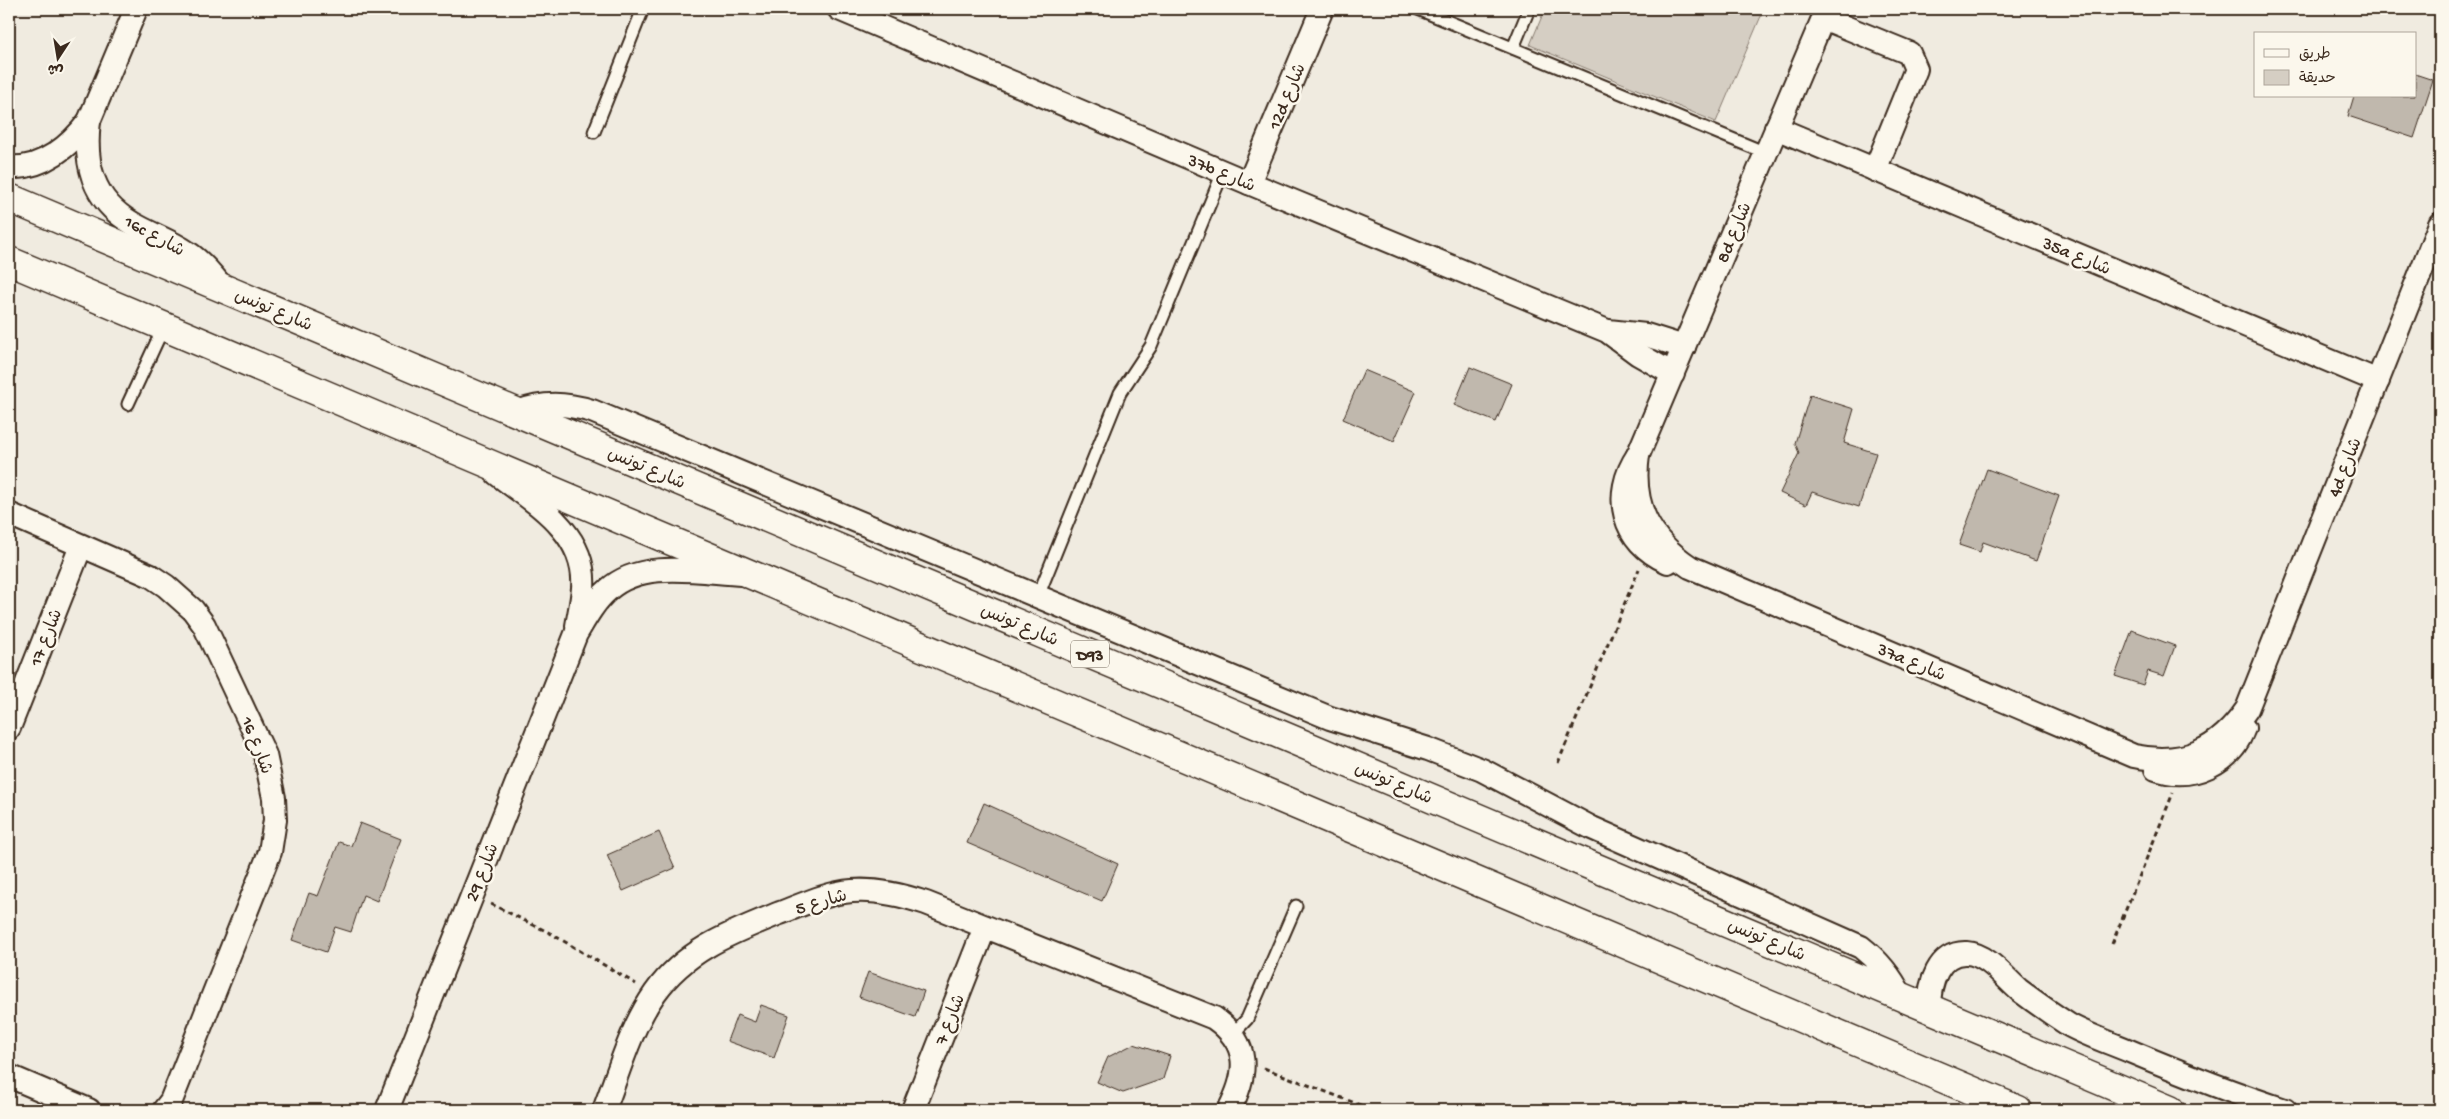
<svg xmlns="http://www.w3.org/2000/svg" width="2449" height="1119" font-family="'Gochi Hand','Playpen Sans Arabic',sans-serif">
<style>
.green{fill:#d5cec3;stroke:#887c70}
.building{fill:#c0b8ad;stroke:#3b2a1e}
.lines{fill:none;stroke-linecap:round;stroke-linejoin:round}
.service-casing{stroke:#3b2a1e;stroke-width:15}
.minor-casing{stroke:#3b2a1e;stroke-width:26}
.primary-casing{stroke:#3b2a1e;stroke-width:31}
.path{stroke:#3b2a1e;stroke-width:3;stroke-dasharray:5 4;stroke-linecap:butt}
.service{stroke:#fbf7ec;stroke-width:11}
.minor{stroke:#fbf7ec;stroke-width:22}
.primary{stroke:#fbf7ec;stroke-width:28}
.labels{text-anchor:middle;stroke-width:5;stroke-linejoin:round;paint-order:stroke}
.shield{fill:#fbf7ec;stroke:#75685c;stroke-width:1}
.shield-label{font-size:16px;font-weight:bold;fill:#3b2a1e}
.street-label{font-size:18px;fill:#3b2a1e;stroke:#fbf7ec}
</style>
<rect width="100%" height="100%" fill="#f0ebe0"/>
<filter id="ink" filterUnits="userSpaceOnUse"><feTurbulence type="fractalNoise" baseFrequency=".02" numOctaves="2"/><feDisplacementMap in="SourceGraphic" scale="10" xChannelSelector="R" yChannelSelector="G"/><feConvolveMatrix kernelMatrix="1 2 1 2 8 2 1 2 1" color-interpolation-filters="sRGB"/></filter>
<g filter="url(#ink)">
<path class="green" d="M1545,9H1764L1716,122L1530,45Z"/>
<g class="building">
<path d="M2415,74L2433,80L2414,138L2348,116L2354,96H2415Z"/>
<path d="M1470,367L1512,384L1496,422L1454,405Z"/>
<path d="M1364,370L1416,392L1394,441L1343,419Z"/>
<path d="M1810,395L1854,409L1844,443L1876,453L1859,507L1812,492L1806,505L1780,493L1799,453L1795,443Z"/>
<path d="M1987,469L2059,496L2036,561L1983,542L1980,552L1959,545Z"/>
<path d="M2132,630L2175,646L2164,676L2148,671L2143,685L2115,676Z"/>
<path d="M984,803L1118,864L1102,901L967,843Z"/>
<path d="M360,823L401,839L377,901L363,895L351,932L335,927L326,952L292,940L309,893L318,896L339,842L351,846Z"/>
<path d="M659,832L675,868L623,891L607,855Z"/>
<path d="M868,972L924,991L915,1017L859,997Z"/>
<path d="M761,1005L789,1015L774,1058L727,1041L737,1015L755,1022Z"/>
<path d="M1134,1044L1170,1056L1163,1079L1123,1093L1097,1082L1108,1057Z"/>
</g>
<g class="lines">
<defs>
<g id="service">
<path d="M1418,9L1766,153"/>
<path d="M1513,48L1529,9"/>
<path d="M594,132L643,9"/>
<path d="M128,404L164,326"/>
<path d="M1038,596L1120,393L1151,346L1223,172"/>
<path d="M1232,1035L1247,1019L1296,906"/>
</g>
<g id="minor">
<path d="M839,9L1249,183L1607,331L1638,354L1673,374"/>
<path d="M1823,18L1909,53L1916,69L1875,170"/>
<path d="M89,121C84,163 92,200 132,223C150,234 170,240 187,252C201,261 212,274 222,287"/>
<path d="M1776,128L2378,381"/>
<path d="M9,167C42,170 71,145 89,121L136,9"/>
<path d="M1249,183L1322,9"/>
<path d="M1608,331L1646,335L1684,347"/>
<path d="M517,412C544,402 565,403 592,411L1330,718L1428,749L1482,770L1592,828L1861,947C1879,961 1891,976 1901,996"/>
<path d="M1638,455C1631,505 1648,539 1690,567L2134,756C2184,766 2218,751 2247,709L2440,224"/>
<path d="M497,474C535,503 587,533 583,588C582,601 579,614 577,626"/>
<path d="M9,514L151,576L166,586L193,610L204,625L265,755L274,798L275,820L270,852L171,1101L164,1110"/>
<path d="M1668,562C1622,542 1611,495 1638,455L1827,9"/>
<path d="M9,728L81,546"/>
<path d="M2156,769C2192,782 2231,763 2244,728"/>
<path d="M1929,1008C1929,985 1938,951 1967,953C1987,954 2005,978 2019,990C2035,1002 2052,1014 2069,1025C2089,1036 2111,1043 2132,1052C2182,1073 2233,1093 2285,1110"/>
<path d="M9,1076L89,1110"/>
<path d="M387,1110L576,634C585,619 594,602 608,590C642,559 699,572 742,574"/>
<path d="M604,1110C619,1071 631,1027 655,993C686,949 733,932 780,913C804,904 827,893 852,891C878,889 902,895 926,903L1214,1018C1251,1044 1248,1074 1229,1110"/>
<path d="M913,1110L985,927"/>
</g>
<g id="primary">
<path d="M9,198L2170,1110"/>
<path d="M9,261L2018,1110"/>
</g>
</defs>
<use href="#service" class="service-casing"/>
<use href="#minor" class="minor-casing"/>
<use href="#primary" class="primary-casing"/>
<g class="path">
<path d="M1558,763L1639,569"/>
<path d="M491,904L550,933L636,984"/>
<path d="M2112,944L2173,793"/>
<path d="M1264,1068L1373,1110"/>
</g>
<use href="#service" class="service"/>
<use href="#minor" class="minor"/>
<use href="#primary" class="primary"/>
</g>
</g>
<g class="labels">
<rect class="shield" x="1071" y="640.5" width="38" height="27" rx="4"/>
<g class="shield-label">
<text x="1090" y="660">D93</text>
</g>
<g class="street-label">
<text transform="translate(1286 96) rotate(-67)" y="6">12d شارع</text>
<text transform="translate(1222 172) rotate(23)" y="6">37b شارع</text>
<text transform="translate(1733 232) rotate(-67)" y="6">8d شارع</text>
<text transform="translate(155 235) rotate(29)" y="6">16c شارع</text>
<text transform="translate(2077 255) rotate(23)" y="6">35a شارع</text>
<text transform="translate(274 309) rotate(23)" y="6">شارع تونس</text>
<text transform="translate(647 467) rotate(23)" y="6">شارع تونس</text>
<text transform="translate(2344 467) rotate(-68)" y="6">4d شارع</text>
<text transform="translate(1020 624) rotate(23)" y="6">شارع تونس</text>
<text transform="translate(45 637) rotate(-68)" y="6">شارع 17</text>
<text transform="translate(1912 661) rotate(23)" y="6">37a شارع</text>
<text transform="translate(258 745) rotate(69)" y="6">شارع 16</text>
<text transform="translate(1394 782) rotate(23)" y="6">شارع تونس</text>
<text transform="translate(481 872) rotate(-68)" y="6">شارع 29</text>
<text transform="translate(821 901) rotate(-16)" y="6">شارع 5</text>
<text transform="translate(1767 939) rotate(23)" y="6">شارع تونس</text>
<text transform="translate(949 1019) rotate(-68)" y="6">شارع 7</text>
</g>
</g>
<rect width="2449" height="1119" fill="none" stroke="#fbf7ec" stroke-width="30"/>
<rect x="15" y="15" width="2419" height="1089" fill="none" stroke="#3b2a1e" stroke-width="2" filter="url(#ink)"/>
<rect x="2254" y="32" width="162" height="65" fill="#fbf7ec" stroke="#aea59a"/>
<rect x="2264" y="49" width="25" height="8" fill="#fbf7ec" stroke="#aea59a"/>
<text x="2299" y="58" font-size="15" fill="#3b2a1e">طريق</text>
<rect x="2264" y="70" width="25" height="15" fill="#d5cec3" stroke="#aea59a"/>
<text x="2299" y="82" font-size="15" fill="#3b2a1e">حديقة</text>
<g transform="translate(58 58) rotate(192)" stroke="#fbf7ec" stroke-width="4" paint-order="stroke">
<path d="M0-4L9 19L0 12L-9 19Z" fill="#3b2a1e"/>
<text y="-8" font-size="14" font-weight="bold" text-anchor="middle" fill="#3b2a1e">ش</text>
</g>
</svg>
